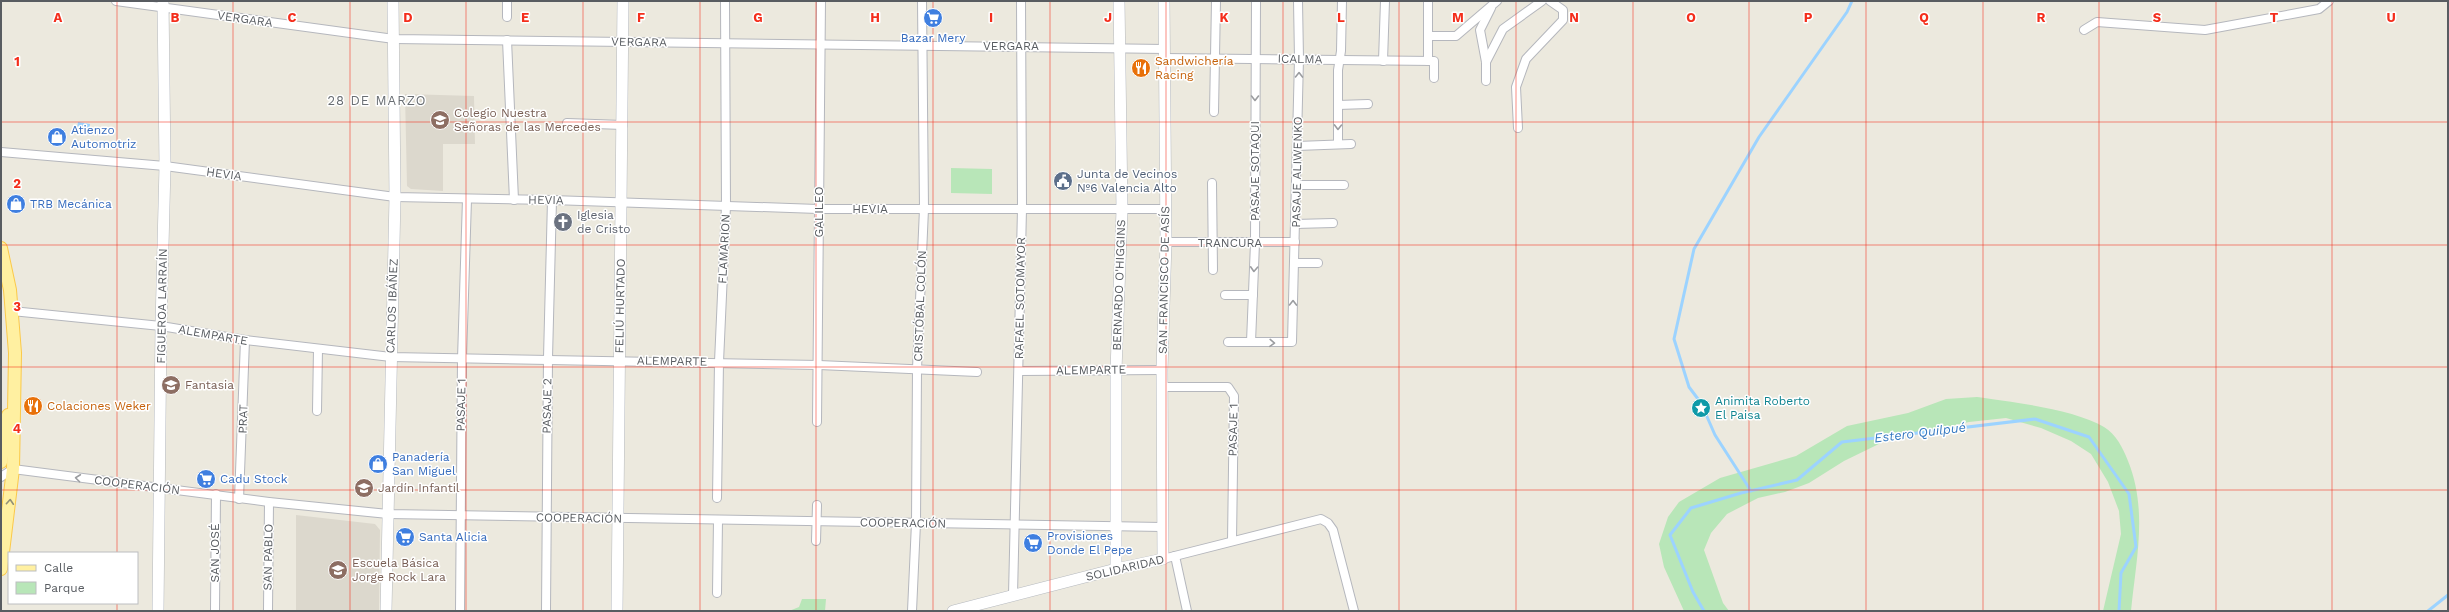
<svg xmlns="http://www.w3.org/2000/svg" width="2449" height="612" font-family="'Work Sans',sans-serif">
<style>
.education{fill:#dcd8cd}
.green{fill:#b8e6b8}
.water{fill:#9cd3ff}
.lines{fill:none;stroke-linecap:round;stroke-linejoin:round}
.stream{stroke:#9cd3ff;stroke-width:3}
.street-casing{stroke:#b5b7bd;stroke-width:10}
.secondary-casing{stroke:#b5b9bf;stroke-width:12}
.primary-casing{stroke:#fbc949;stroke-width:14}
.street{stroke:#fff;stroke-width:8}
.secondary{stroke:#fff;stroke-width:11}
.primary{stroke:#fff0a1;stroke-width:12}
.oneway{stroke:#9b9da0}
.oneway2{stroke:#929077}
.grid{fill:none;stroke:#f42e1c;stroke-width:1;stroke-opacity:0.55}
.labels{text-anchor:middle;stroke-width:3;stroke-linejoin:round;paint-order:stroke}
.street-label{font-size:12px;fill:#585c61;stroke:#fff}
.shop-label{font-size:12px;fill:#366cbe;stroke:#fff;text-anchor:start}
.food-label{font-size:12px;fill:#c56008;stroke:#fff;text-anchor:start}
.education-label{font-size:12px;fill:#785e54;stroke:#fff;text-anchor:start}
.service-label{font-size:12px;fill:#4e5e75;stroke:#fff;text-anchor:start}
.worship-label{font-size:12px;fill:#5b616d;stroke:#fff;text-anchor:start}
.culture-label{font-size:12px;fill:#0d838f;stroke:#fff;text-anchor:start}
.neighbourhood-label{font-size:13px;letter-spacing:1px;fill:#696e73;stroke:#fff}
.water-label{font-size:13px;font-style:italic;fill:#3579c1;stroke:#fff}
.grid-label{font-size:13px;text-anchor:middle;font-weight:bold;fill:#f42e1c;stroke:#fff;stroke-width:3;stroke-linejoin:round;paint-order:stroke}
</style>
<rect width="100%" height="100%" fill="#ece9de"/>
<g class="education">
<path d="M405,94L474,96L475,144H443V191L411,189L407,186Z"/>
<path d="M296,515L375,524L380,530L379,611H296Z"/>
</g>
<g class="green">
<path d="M951,168L992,169V194L951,193Z"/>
<path d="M1977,397C2012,402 2074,409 2104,427C2116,434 2123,448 2128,461C2148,510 2136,560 2131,611H2103L2121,534L2119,511L2108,482L2091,454L2071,441L2041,428L2006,418L1969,422L1885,441L1844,461L1809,483L1785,492L1758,498L1727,514L1711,533L1704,550L1723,603L1729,611H1684L1664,567L1659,544L1668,517L1679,502L1720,478L1796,456L1847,426L1908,413L1946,399Z"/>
<path d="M802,599H826L825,611H789L799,607Z"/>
</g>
<path class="water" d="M78,122L90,124L89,131L77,129Z"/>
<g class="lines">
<g class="stream">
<path d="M1751,491L1715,435L1701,403L1689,387L1674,339L1694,249L1759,137L1847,12L1852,1"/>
<path d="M1704,611L1693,592L1670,535L1691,508L1741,493L1797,480L1842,442L2035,419L2089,437L2129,494L2136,547L2121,573L2119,611"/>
<path d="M2428,611L2448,595"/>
</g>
<defs>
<g id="street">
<path d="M116,1L394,39L1165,49"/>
<path d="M507,1V17"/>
<path d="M2084,30L2097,22L2205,30L2319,9L2329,1"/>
<path d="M1428,36H1456L1497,1"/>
<path d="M507,40L514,200"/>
<path d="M1165,58L1434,61V78"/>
<path d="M1383,61L1385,1"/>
<path d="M1428,61V1"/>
<path d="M1486,62L1503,29L1542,1"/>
<path d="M1486,81V62L1480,30L1491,8"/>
<path d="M1338,105L1368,104"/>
<path d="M1214,112L1216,1"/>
<path d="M567,123L623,125"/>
<path d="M1518,128L1516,87L1526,59L1563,20V10L1550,1"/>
<path d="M1338,144V70L1341,51L1342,1"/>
<path d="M1297,146L1351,144"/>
<path d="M1,152L165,166L395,197L552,200L818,209H1166"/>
<path d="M1212,183L1213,270"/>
<path d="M1296,185H1344"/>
<path d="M1295,224L1333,223"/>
<path d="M1166,242H1295"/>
<path d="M1294,263H1318"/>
<path d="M1225,295H1253"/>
<path d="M12,311L161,326L245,340L391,357L819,365L977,372"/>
<path d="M1228,342H1292L1299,59L1298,1"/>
<path d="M1251,342L1255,243L1256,1"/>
<path d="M1019,371L1162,370"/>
<path d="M1163,387H1228L1234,396L1232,541"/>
<path d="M317,411L318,349"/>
<path d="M817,422L821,1"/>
<path d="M1,477L13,469L269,502L388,514L1162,527"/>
<path d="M717,498L719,362L726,206L725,1"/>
<path d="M239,499L245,340"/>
<path d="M816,541L817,505"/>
<path d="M1175,556L1187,611"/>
<path d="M1163,559L1321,519L1328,523L1333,530L1354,611"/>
<path d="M717,593L718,520"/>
<path d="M1013,595L1022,209L1021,1"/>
<path d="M215,611L216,494"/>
<path d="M268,611L269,502"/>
<path d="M460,611L462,359L467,199"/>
<path d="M546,611L548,358L552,200"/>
<path d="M912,611L916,523L917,369L924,209L922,1"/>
</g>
<g id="secondary">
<path d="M1116,569V370L1122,210L1119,1"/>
<path d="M158,611L161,326L165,166L163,1"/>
<path d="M386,611L395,197L393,1"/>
<path d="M617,611L623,1"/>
<path d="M953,611L1116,569L1163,559L1162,370L1166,242L1164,1"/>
</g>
<g id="primary">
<path d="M1,248L10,290L15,353L13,469L1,569"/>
<path d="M1,462L8,415"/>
</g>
</defs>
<use href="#street" class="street-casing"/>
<use href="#secondary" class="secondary-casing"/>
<use href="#primary" class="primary-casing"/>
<use href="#street" class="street"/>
<use href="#secondary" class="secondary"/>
<use href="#primary" class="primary"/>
</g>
<defs><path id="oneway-chevron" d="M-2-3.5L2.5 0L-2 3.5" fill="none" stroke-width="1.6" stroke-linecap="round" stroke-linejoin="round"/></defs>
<g class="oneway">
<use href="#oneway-chevron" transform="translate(1299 75) rotate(-89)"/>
<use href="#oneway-chevron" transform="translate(1255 98) rotate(90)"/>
<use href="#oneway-chevron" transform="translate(1338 127) rotate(91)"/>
<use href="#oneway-chevron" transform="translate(1254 269) rotate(93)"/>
<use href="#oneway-chevron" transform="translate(1293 303) rotate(-89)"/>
<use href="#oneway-chevron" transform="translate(1272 343) rotate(3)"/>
<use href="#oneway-chevron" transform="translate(78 478) rotate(-173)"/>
</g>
<use class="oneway2" href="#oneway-chevron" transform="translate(10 502) rotate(-86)"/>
<path class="grid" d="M117,1V553M233,1V611M350,1V611M466,1V611M583,1V611M700,1V611M816,1V611M933,1V611M1050,1V611M1166,1V611M1283,1V611M1399,1V611M1516,1V611M1633,1V611M1749,1V611M1866,1V611M1983,1V611M2099,1V611M2216,1V611M2332,1V611M1,122H2448M1,245H2448M1,367H2448M1,490H2448M117,603V611"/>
<defs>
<symbol id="supermarket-disc" viewBox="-11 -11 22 22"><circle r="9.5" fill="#3f7fe0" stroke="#fff"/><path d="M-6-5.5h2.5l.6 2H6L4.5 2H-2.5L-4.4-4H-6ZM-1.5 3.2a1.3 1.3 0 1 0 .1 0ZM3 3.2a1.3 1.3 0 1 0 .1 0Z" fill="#fff"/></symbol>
<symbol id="restaurant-disc" viewBox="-11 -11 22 22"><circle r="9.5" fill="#e8710a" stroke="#fff"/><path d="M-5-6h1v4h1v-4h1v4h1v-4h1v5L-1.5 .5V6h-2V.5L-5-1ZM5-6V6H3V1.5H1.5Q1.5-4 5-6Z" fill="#fff"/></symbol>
<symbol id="school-disc" viewBox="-11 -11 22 22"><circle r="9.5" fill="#8d6e63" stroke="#fff"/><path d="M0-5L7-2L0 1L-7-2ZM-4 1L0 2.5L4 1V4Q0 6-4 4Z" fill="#fff"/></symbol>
<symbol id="shop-disc" viewBox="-11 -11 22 22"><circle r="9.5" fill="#3f7fe0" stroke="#fff"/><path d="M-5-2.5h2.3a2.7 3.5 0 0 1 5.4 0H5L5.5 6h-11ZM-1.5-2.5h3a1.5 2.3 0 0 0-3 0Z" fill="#fff"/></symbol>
<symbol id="civic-disc" viewBox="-11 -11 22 22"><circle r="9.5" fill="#5c6f8a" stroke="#fff"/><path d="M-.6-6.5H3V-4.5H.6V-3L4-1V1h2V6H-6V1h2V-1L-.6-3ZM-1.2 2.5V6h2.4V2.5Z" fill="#fff"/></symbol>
<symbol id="church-disc" viewBox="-11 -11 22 22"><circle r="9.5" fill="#6b7280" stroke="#fff"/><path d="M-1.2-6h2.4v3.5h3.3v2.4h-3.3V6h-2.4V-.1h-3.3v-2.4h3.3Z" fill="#fff"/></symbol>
<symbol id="sight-disc" viewBox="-11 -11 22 22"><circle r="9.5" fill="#0f9aa8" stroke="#fff"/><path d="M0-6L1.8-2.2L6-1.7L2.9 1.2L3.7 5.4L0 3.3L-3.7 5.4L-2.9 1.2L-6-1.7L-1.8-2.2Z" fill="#fff"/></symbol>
</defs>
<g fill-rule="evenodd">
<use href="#supermarket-disc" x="922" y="7" width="22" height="22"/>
<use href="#restaurant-disc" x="1130" y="57" width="22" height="22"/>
<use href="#school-disc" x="429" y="109" width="22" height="22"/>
<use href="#shop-disc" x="46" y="126" width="22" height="22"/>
<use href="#civic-disc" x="1052" y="170" width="22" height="22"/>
<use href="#shop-disc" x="5" y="193" width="22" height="22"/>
<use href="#church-disc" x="552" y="211" width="22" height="22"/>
<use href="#school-disc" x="160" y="374" width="22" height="22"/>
<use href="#restaurant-disc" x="22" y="395" width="22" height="22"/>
<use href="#sight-disc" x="1690" y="397" width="22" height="22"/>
<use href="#shop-disc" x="367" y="453" width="22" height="22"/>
<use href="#supermarket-disc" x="195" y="468" width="22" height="22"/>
<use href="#school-disc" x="353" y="477" width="22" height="22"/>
<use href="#supermarket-disc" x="394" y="526" width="22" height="22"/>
<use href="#supermarket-disc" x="1022" y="532" width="22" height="22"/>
<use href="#school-disc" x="327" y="559" width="22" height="22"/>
</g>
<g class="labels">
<g class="street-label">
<text transform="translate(245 19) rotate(8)" y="4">VERGARA</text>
<text transform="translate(639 42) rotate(1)" y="4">VERGARA</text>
<text x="1011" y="50">VERGARA</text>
<text transform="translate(1300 59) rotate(1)" y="4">ICALMA</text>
<text transform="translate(1255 171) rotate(-90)" y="4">PASAJE SOTAQUI</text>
<text transform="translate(1297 172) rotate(-89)" y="4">PASAJE ALIWENKO</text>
<text transform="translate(224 174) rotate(8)" y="4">HEVIA</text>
<text transform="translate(546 200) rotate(1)" y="4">HEVIA</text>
<text x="870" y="213">HEVIA</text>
<text transform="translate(819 212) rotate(-90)" y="4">GALILEO</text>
<text x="1230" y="247">TRANCURA</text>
<text transform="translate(724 249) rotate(-87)" y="4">FLAMARION</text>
<text transform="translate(1164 280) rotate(-89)" y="4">SAN FRANCISCO DE ASÍS</text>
<text transform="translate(1119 285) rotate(-88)" y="4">BERNARDO O'HIGGINS</text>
<text transform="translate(1020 298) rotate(-89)" y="4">RAFAEL SOTOMAYOR</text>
<text transform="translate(162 306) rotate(-89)" y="4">FIGUEROA LARRAÍN</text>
<text transform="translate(392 306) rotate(-88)" y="4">CARLOS IBÁÑEZ</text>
<text transform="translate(620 306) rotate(-89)" y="4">FELIÚ HURTADO</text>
<text transform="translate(920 306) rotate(-88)" y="4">CRISTÓBAL COLÓN</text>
<text transform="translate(213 335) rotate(10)" y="4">ALEMPARTE</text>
<text transform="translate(672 361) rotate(1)" y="4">ALEMPARTE</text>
<text transform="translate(1091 370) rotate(-1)" y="4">ALEMPARTE</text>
<text transform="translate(461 405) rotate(-89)" y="4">PASAJE 1</text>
<text transform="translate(547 406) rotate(-89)" y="4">PASAJE 2</text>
<text transform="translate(243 419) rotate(-88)" y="4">PRAT</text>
<text transform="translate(1233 430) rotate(-89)" y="4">PASAJE 1</text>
<text transform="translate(137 485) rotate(7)" y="4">COOPERACIÓN</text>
<text transform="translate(579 518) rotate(1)" y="4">COOPERACIÓN</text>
<text transform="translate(903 523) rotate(1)" y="4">COOPERACIÓN</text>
<text transform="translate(215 553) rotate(-90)" y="4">SAN JOSÉ</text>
<text transform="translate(268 557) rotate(-89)" y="4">SAN PABLO</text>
<text transform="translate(1125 568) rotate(-13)" y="4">SOLIDARIDAD</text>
</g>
<g class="shop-label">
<text x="933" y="42" text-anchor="middle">Bazar Mery</text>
<text x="71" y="134">Atienzo<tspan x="71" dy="14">Automotriz</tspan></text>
<text x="30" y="208">TRB Mecánica</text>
<text x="392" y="461">Panadería<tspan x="392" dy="14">San Miguel</tspan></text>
<text x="220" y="483">Cadu Stock</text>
<text x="1047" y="540">Provisiones<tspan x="1047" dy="14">Donde El Pepe</tspan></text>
<text x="419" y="541">Santa Alicia</text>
</g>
<g class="food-label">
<text x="1155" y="65">Sandwichería<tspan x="1155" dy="14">Racing</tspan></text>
<text x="47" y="410">Colaciones Weker</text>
</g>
<g class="education-label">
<text x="454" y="117">Colegio Nuestra<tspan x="454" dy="14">Señoras de las Mercedes</tspan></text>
<text x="185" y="389">Fantasia</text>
<text x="378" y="492">Jardín Infantil</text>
<text x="352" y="567">Escuela Básica<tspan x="352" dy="14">Jorge Rock Lara</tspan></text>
</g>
<g class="service-label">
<text x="1077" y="178">Junta de Vecinos<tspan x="1077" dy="14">Nº6 Valencia Alto</tspan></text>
</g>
<g class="worship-label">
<text x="577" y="219">Iglesia<tspan x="577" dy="14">de Cristo</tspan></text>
</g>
<g class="culture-label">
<text x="1715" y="405">Animita Roberto<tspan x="1715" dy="14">El Paisa</tspan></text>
</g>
<g class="neighbourhood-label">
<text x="377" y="105">28 DE MARZO</text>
</g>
<g class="water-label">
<text transform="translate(1920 432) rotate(-7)" y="5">Estero Quilpué</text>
</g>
</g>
<g class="grid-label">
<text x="58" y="22">A</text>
<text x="175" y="22">B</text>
<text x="292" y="22">C</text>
<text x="408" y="22">D</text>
<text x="525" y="22">E</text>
<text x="641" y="22">F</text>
<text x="758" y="22">G</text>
<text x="875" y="22">H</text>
<text x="991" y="22">I</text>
<text x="1108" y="22">J</text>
<text x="1224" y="22">K</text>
<text x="1341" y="22">L</text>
<text x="1458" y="22">M</text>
<text x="1574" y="22">N</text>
<text x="1691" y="22">O</text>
<text x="1808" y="22">P</text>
<text x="1924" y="22">Q</text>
<text x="2041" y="22">R</text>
<text x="2157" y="22">S</text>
<text x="2274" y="22">T</text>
<text x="2391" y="22">U</text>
<text x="17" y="66">1</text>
<text x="17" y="188">2</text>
<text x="17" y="311">3</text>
<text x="17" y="433">4</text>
</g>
<rect width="2449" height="612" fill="none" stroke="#585c61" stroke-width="4"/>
<rect x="8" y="552" width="130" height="52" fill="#ffffff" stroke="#bcbec0"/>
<rect x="16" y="565" width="20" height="6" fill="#fff0a1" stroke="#bcbec0"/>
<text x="44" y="572" font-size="12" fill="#585c61">Calle</text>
<rect x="16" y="582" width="20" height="12" fill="#b8e6b8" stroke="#bcbec0"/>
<text x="44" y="592" font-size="12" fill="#585c61">Parque</text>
</svg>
